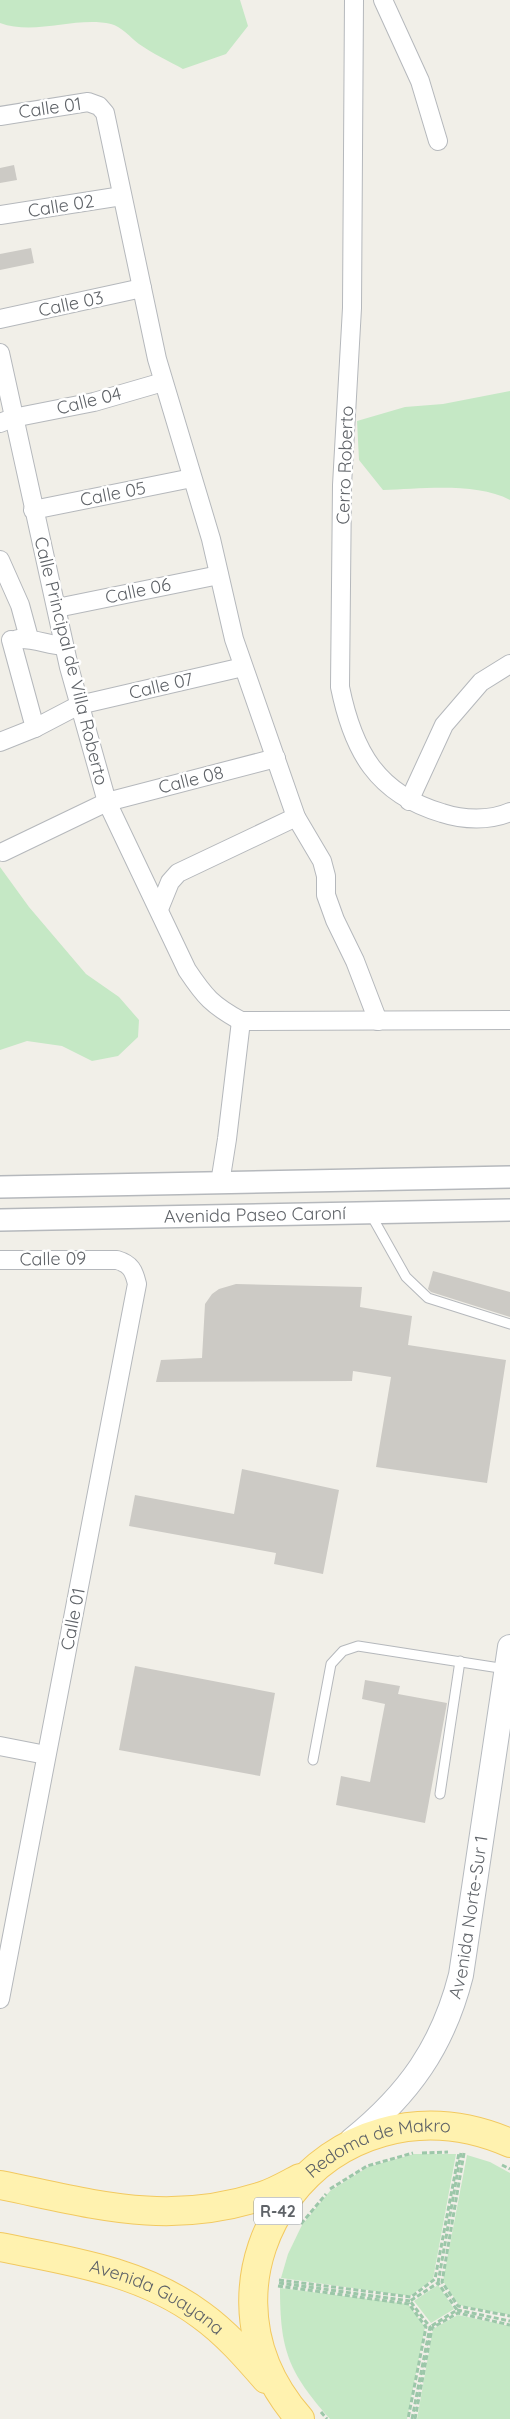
<svg xmlns="http://www.w3.org/2000/svg" width="510" height="2419" font-family="Quicksand,sans-serif">
<style>
.green{fill:#c5e8c5}
.building{fill:#cccac5}
.lines{fill:none;stroke-linecap:round;stroke-linejoin:round}
.service-casing{stroke:#b5b8bc;stroke-width:11}
.minor-casing{stroke:#b5b8bc;stroke-width:20}
.tertiary-casing{stroke:#b5b8bc;stroke-width:24}
.secondary-casing{stroke:#b6babf;stroke-width:26}
.primary-casing{stroke:#f2c960;stroke-width:30}
.path{stroke:#9cc7a9;stroke-width:3;stroke-dasharray:5 2.5;stroke-linecap:butt}
.service{stroke:#fff;stroke-width:9}
.minor{stroke:#fff;stroke-width:18}
.tertiary{stroke:#fff;stroke-width:21}
.secondary{stroke:#fff;stroke-width:24}
.primary{stroke:#fff2af;stroke-width:28}
.labels{text-anchor:middle;stroke-width:5;stroke-linejoin:round;paint-order:stroke}
.shield{fill:#fff;stroke:#8f9295;stroke-width:1}
.shield-label{font-size:16px;font-weight:bold;fill:#5f6368}
.street-label{font-size:18px;fill:#5f6368;stroke:#fff}
</style>
<rect width="100%" height="100%" fill="#f1efe8"/>
<g class="green">
<path d="M0,0H240L248,26L226,54L183,69C169,61 153,54 139,44C131,38 121,26 111,24C75,16 36,36 0,23Z"/>
<path d="M510,391V500C476,482 421,489 383,490L359,460L357,421L405,407L443,404Z"/>
<path d="M0,867L29,907L86,974L119,997L139,1020L138,1037L118,1056L92,1061L62,1046L27,1041L0,1050Z"/>
<path d="M414,2154H456L433,2279L410,2296L281,2278L288,2254L302,2225L330,2191L368,2167Z"/>
<path d="M467,2155L490,2162L510,2173V2315L459,2305L443,2281Z"/>
<path d="M438,2285L454,2309L431,2323L414,2301Z"/>
<path d="M280,2288L408,2304L425,2327L407,2419H330C288,2372 280,2350 280,2288Z"/>
<path d="M458,2315L510,2326V2419H417L433,2329Z"/>
</g>
<g class="building">
<path d="M14,165L17,180L0,183V168Z"/>
<path d="M31,248L34,263L0,270V254Z"/>
<path d="M433,1271L510,1292V1317L431,1292L428,1289Z"/>
<path d="M236,1284L362,1287L360,1307L412,1316L408,1345L506,1360L487,1483L376,1467L391,1377L353,1371L352,1381L156,1382L161,1360L202,1358L205,1304L212,1294L219,1289Z"/>
<path d="M242,1469L339,1490L323,1574L274,1564L276,1553L129,1526L135,1495L234,1514Z"/>
<path d="M135,1666L275,1693L260,1776L119,1750Z"/>
<path d="M365,1680L400,1686L398,1694L447,1703L425,1823L336,1805L341,1776L370,1782L385,1704L362,1699Z"/>
</g>
<g class="lines">
<defs>
<g id="service">
<path d="M370,1213L406,1277L428,1298L510,1324"/>
<path d="M313,1760L331,1664L343,1651L358,1646L506,1669"/>
<path d="M440,1794L460,1661"/>
</g>
<g id="minor">
<path d="M354,0L352,308L342,485L340,687C353,751 377,794 442,813C463,820 490,821 510,812"/>
<path d="M383,0L420,81L438,141"/>
<path d="M0,116L88,102L99,106L105,113L157,359L211,539L234,639L296,817L322,861L326,876V895L335,920L355,961L378,1021"/>
<path d="M0,215L122,196"/>
<path d="M0,319L142,288"/>
<path d="M0,353L69,667L107,802L187,970C205,997 212,1005 241,1021L510,1020"/>
<path d="M0,423L13,418L94,402L163,382"/>
<path d="M33,510L192,478"/>
<path d="M0,560L20,605L29,638"/>
<path d="M57,608L219,575"/>
<path d="M18,639C34,638 48,645 64,646"/>
<path d="M11,640L35,728"/>
<path d="M0,742L35,728L79,705L243,667"/>
<path d="M409,801L444,725L481,682L510,664"/>
<path d="M3,852L107,802L276,758"/>
<path d="M159,909L170,882L178,873L296,817"/>
<path d="M220,1183L227,1139L241,1021"/>
<path d="M0,1260H117C131,1264 134,1271 137,1284L0,1999"/>
<path d="M0,1746L46,1755"/>
</g>
<g id="tertiary">
<path d="M0,1187L510,1177"/>
<path id="s1" d="M0,1220L510,1210"/>
</g>
<g id="secondary">
<path id="s2" d="M352,2140C409,2094 443,2046 461,1975L510,1647"/>
</g>
<g id="primary">
<path d="M0,2185C94,2204 167,2227 262,2196C275,2192 288,2184 300,2178"/>
<path id="s3" d="M0,2247C70,2261 142,2271 201,2315C226,2333 246,2356 266,2379"/>
<path id="s4" d="M300,2419C172,2273 328,2064 510,2143"/>
</g>
</defs>
<use href="#service" class="service-casing"/>
<use href="#minor" class="minor-casing"/>
<use href="#tertiary" class="tertiary-casing"/>
<use href="#secondary" class="secondary-casing"/>
<use href="#primary" class="primary-casing"/>
<g class="path">
<path d="M422,2153L448,2152"/>
<path d="M464,2153L442,2282L458,2306L510,2316"/>
<path d="M502,2165L510,2169"/>
<path d="M330,2189L367,2166L413,2153"/>
<path d="M301,2224L326,2194"/>
<path d="M279,2280L411,2297L435,2279L459,2153"/>
<path d="M279,2283L410,2301"/>
<path d="M438,2283L461,2153"/>
<path d="M278,2286L409,2304L426,2327L408,2419"/>
<path d="M457,2310L510,2321"/>
<path d="M321,2412L327,2419"/>
<path d="M412,2419L430,2327L410,2301L438,2283L457,2310L430,2327"/>
<path d="M415,2419L432,2328L458,2313L510,2325"/>
</g>
<use href="#service" class="service"/>
<use href="#minor" class="minor"/>
<use href="#tertiary" class="tertiary"/>
<use href="#secondary" class="secondary"/>
<use href="#primary" class="primary"/>
</g>
<g class="labels">
<rect class="shield" x="254" y="2197.5" width="48" height="27" rx="4"/>
<g class="shield-label">
<text x="278" y="2217">R-42</text>
</g>
<g class="street-label">
<text transform="translate(50 108) rotate(-8)" y="6">Calle 01</text>
<text transform="translate(61 206) rotate(-9)" y="6">Calle 02</text>
<text transform="translate(71 304) rotate(-12)" y="6">Calle 03</text>
<text transform="translate(89 401) rotate(-14)" y="6">Calle 04</text>
<text transform="translate(345 465) rotate(-88)" y="6">Cerro Roberto</text>
<text transform="translate(113 494) rotate(-11)" y="6">Calle 05</text>
<text transform="translate(138 591) rotate(-12)" y="6">Calle 06</text>
<text transform="translate(71 661) rotate(76)" y="6">Calle Principal de Villa Roberto</text>
<text transform="translate(161 686) rotate(-13)" y="6">Calle 07</text>
<text transform="translate(191 780) rotate(-14)" y="6">Calle 08</text>
<text dy="6" stroke="none"><textPath href="#s1" startOffset="255">Avenida Paseo Caroní</textPath></text>
<text transform="translate(53 1259) rotate(-1)" y="6">Calle 09</text>
<text transform="translate(73 1619) rotate(-79)" y="6">Calle 01</text>
<text dy="6" stroke="none"><textPath href="#s2" startOffset="260">Avenida Norte-Sur 1</textPath></text>
<text dy="6" stroke="none"><textPath href="#s4" startOffset="349">Redoma de Makro</textPath></text>
<text dy="6" stroke="none"><textPath href="#s3" startOffset="166">Avenida Guayana</textPath></text>
</g>
</g>
</svg>
